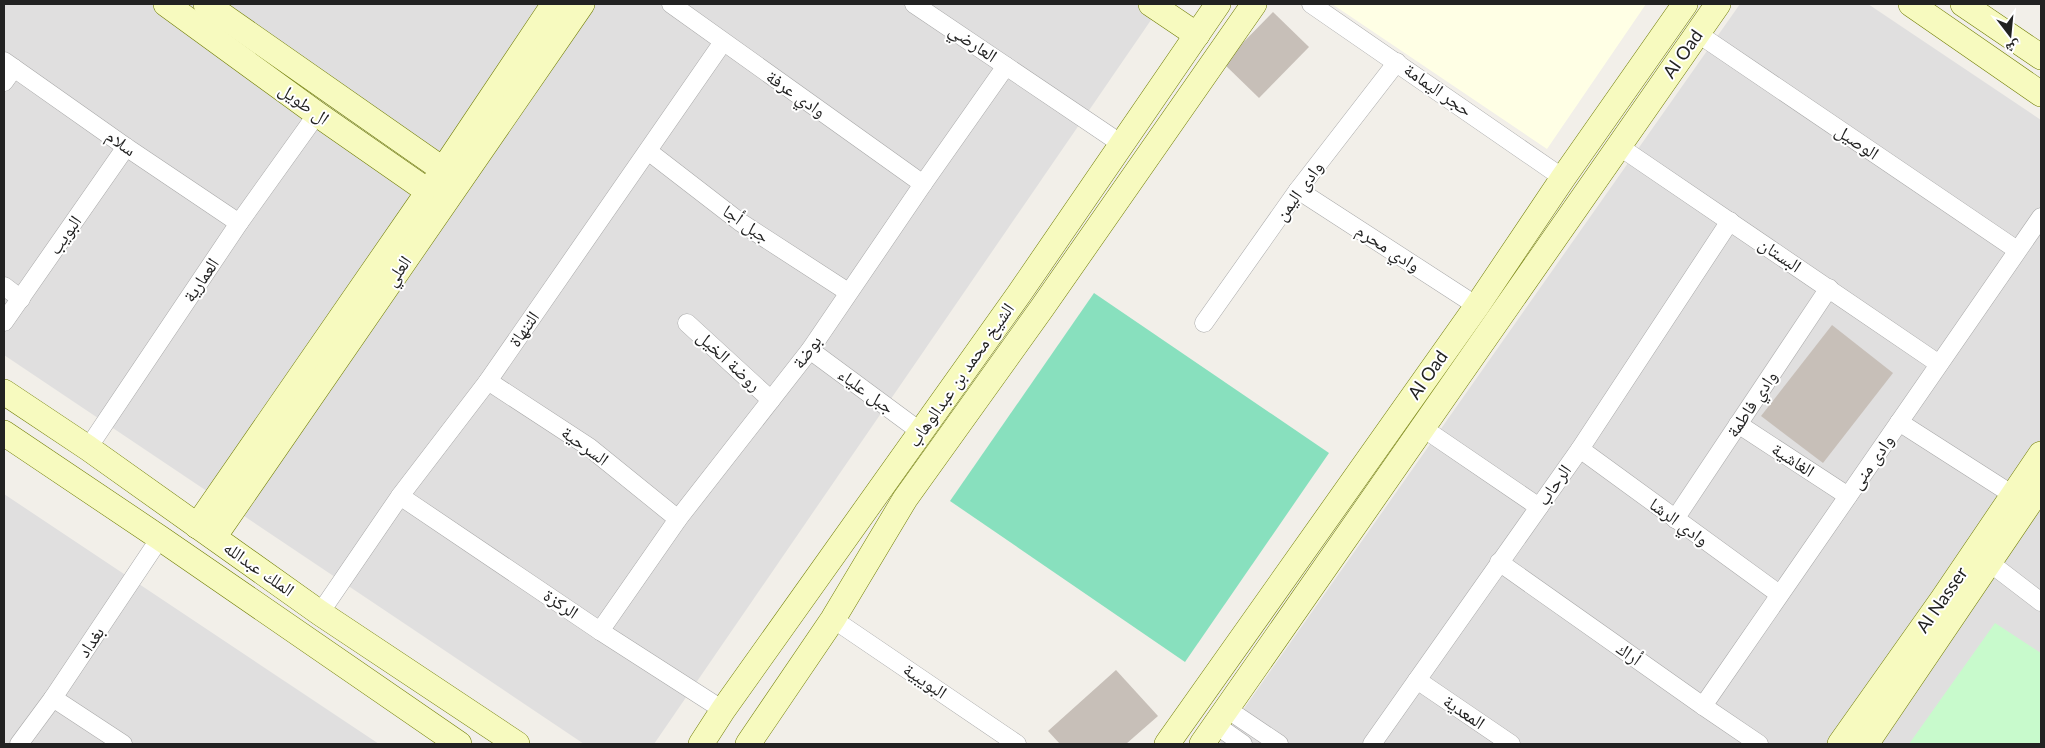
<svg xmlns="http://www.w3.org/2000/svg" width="2045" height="748" font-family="Lato,'Noto Naskh Arabic',sans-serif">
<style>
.residential{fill:#e0dfdf}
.education{fill:#ffffe5}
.park{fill:#c8facc}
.pitch{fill:#88e0be}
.building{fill:#c7bfb8}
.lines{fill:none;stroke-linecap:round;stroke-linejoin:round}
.street-casing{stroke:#a9a9a9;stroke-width:19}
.secondary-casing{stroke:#707d05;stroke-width:26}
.street{stroke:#fff;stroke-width:18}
.secondary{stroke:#f7fabf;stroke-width:25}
.labels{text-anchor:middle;stroke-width:4;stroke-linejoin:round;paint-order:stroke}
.street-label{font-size:18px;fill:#222;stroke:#fff}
</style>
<rect width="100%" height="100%" fill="#f2efe9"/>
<g class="residential">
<path d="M4,4H1162L654,744H584L4,355Z"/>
<path d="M1740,4H1868L2041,120V744H1219Z"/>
<path d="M4,494L379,744H4Z"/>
</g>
<path class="education" d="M1332,4H1646L1547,149Z"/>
<path class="park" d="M1995,623L2041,653V744H1909Z"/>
<path class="pitch" d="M1094,293L1329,453L1185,662L950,501Z"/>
<g class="building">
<path d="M1273,12L1309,47L1259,98L1223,63Z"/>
<path d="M1832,325L1893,373L1823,463L1761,416Z"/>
<path d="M1116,670L1158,716L1126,744H1060L1048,731Z"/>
</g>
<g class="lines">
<defs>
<g id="street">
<path d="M671,4L923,184"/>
<path d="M914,4L1123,145"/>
<path d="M1311,4L1563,178"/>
<path d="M1697,33L2017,250"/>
<path d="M4,61L126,147L239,223"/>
<path d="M4,82L14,68"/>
<path d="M1620,147L1939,364"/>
<path d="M648,151L740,222L848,292"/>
<path d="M1298,190L1477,306"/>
<path d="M4,286L21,299"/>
<path d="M4,322L126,147"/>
<path d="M687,323L771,400"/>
<path d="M1204,323L1298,190L1397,62"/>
<path d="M810,350L921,432"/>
<path d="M488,381L589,447L678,519"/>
<path d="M1899,422L2013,495"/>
<path d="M1738,424L1848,496"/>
<path d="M1423,428L1539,507"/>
<path d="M88,448L239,223L317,114"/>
<path d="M1580,449L1779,594"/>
<path d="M400,496L600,631L723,710"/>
<path d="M1675,519L1829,288"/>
<path d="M1981,556L2041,602"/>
<path d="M1499,562L1703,706L1759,744"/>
<path d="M320,613L400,496L488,381L723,42"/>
<path d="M833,619L1017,744"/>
<path d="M600,631L678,519L810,350L923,184L1006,66"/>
<path d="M1417,680L1511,744"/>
<path d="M53,698L123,744"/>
<path d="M1703,706L2041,217"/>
<path d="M1227,709L1279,744"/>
<path d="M1216,725L1243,744"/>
<path d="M19,744L53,698L160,538"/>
<path d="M1372,744L1580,449L1730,221"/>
</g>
<g id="secondary">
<path d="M166,4L317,114L442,201"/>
<path d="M206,4L455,178"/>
<path d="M1151,4L1197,35"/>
<path d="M1911,4L2041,94"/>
<path d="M1963,4L2041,57"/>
<path d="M4,392L88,448L320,613L517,744"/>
<path d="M4,433L160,538L459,744"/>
<path d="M197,526L428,192L554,4"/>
<path d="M214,537L582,4"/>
<path d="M701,744L723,710L1019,294L1218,4"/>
<path d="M748,744L833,619L905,499L1042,308L1254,4"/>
<path d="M1167,744L1477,306L1563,178L1685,4"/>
<path d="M1202,744L1718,4"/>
<path d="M1840,744L1942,600L2041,454"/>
<path d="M1866,744L2041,486"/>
</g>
</defs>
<use href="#street" class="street-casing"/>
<use href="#secondary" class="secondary-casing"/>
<use href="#street" class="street"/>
<use href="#secondary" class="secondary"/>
</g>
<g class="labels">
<g class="street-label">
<text transform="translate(973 43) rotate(34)" y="6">العارضي</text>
<text transform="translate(1683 54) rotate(-55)" y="6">Al Oad</text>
<text transform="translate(1438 90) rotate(35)" y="6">حجر اليمامة</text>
<text transform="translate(796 94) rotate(35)" y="6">وادي عرفة</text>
<text transform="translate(304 104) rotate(36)" y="6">ال طويل</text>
<text transform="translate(1857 142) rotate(34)" y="6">الوصيل</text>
<text transform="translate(121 143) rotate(35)" y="6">سلام</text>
<text transform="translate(1299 191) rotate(-54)" y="6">وادى اليمن</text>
<text transform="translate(746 224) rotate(35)" y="6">جبل أجا</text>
<text transform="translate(65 235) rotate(-55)" y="6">البويب</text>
<text transform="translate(1388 248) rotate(33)" y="6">وادي محرم</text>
<text transform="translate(1780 255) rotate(34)" y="6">البستان</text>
<text transform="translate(398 271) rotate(-55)" y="6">العلي</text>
<text transform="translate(201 280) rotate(-56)" y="6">العمارية</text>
<text transform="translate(524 329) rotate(-55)" y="6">التنهاة</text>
<text transform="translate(807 352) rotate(-54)" y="6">بوضة</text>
<text transform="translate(729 361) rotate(43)" y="6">روضة الخيل</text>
<text transform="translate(961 375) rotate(-55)" y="6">الشيخ محمد بن عبدالوهاب</text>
<text transform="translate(1428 375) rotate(-55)" y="6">Al Oad</text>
<text transform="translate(866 391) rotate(36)" y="6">جبل علياء</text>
<text transform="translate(1752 404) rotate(-56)" y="6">وادي فاطمة</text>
<text transform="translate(585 446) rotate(36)" y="6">السرحية</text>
<text transform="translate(1793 460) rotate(33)" y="6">الغاشية</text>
<text transform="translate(1872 462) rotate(-55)" y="6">وادى منى</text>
<text transform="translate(1554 485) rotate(-55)" y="6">الرحاب</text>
<text transform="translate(1679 522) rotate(36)" y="6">وادي الرشا</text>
<text transform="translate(259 569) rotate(35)" y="6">الملك عبدالله</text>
<text transform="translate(1942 600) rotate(-55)" y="6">Al Nasser</text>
<text transform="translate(561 604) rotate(34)" y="6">الركزة</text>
<text transform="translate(91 642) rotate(-56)" y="6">بغداد</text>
<text transform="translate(1629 654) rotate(35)" y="6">أراك</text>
<text transform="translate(925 681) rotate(34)" y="6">البويبية</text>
<text transform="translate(1464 712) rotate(34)" y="6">المعدية</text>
</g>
</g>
<rect width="2045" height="748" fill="none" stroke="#222222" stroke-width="10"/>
<g transform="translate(2010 35) rotate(164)" stroke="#ffffff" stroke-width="4" paint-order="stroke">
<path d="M0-4L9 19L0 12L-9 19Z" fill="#222222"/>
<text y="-8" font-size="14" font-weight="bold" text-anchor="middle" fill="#222222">ش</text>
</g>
</svg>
